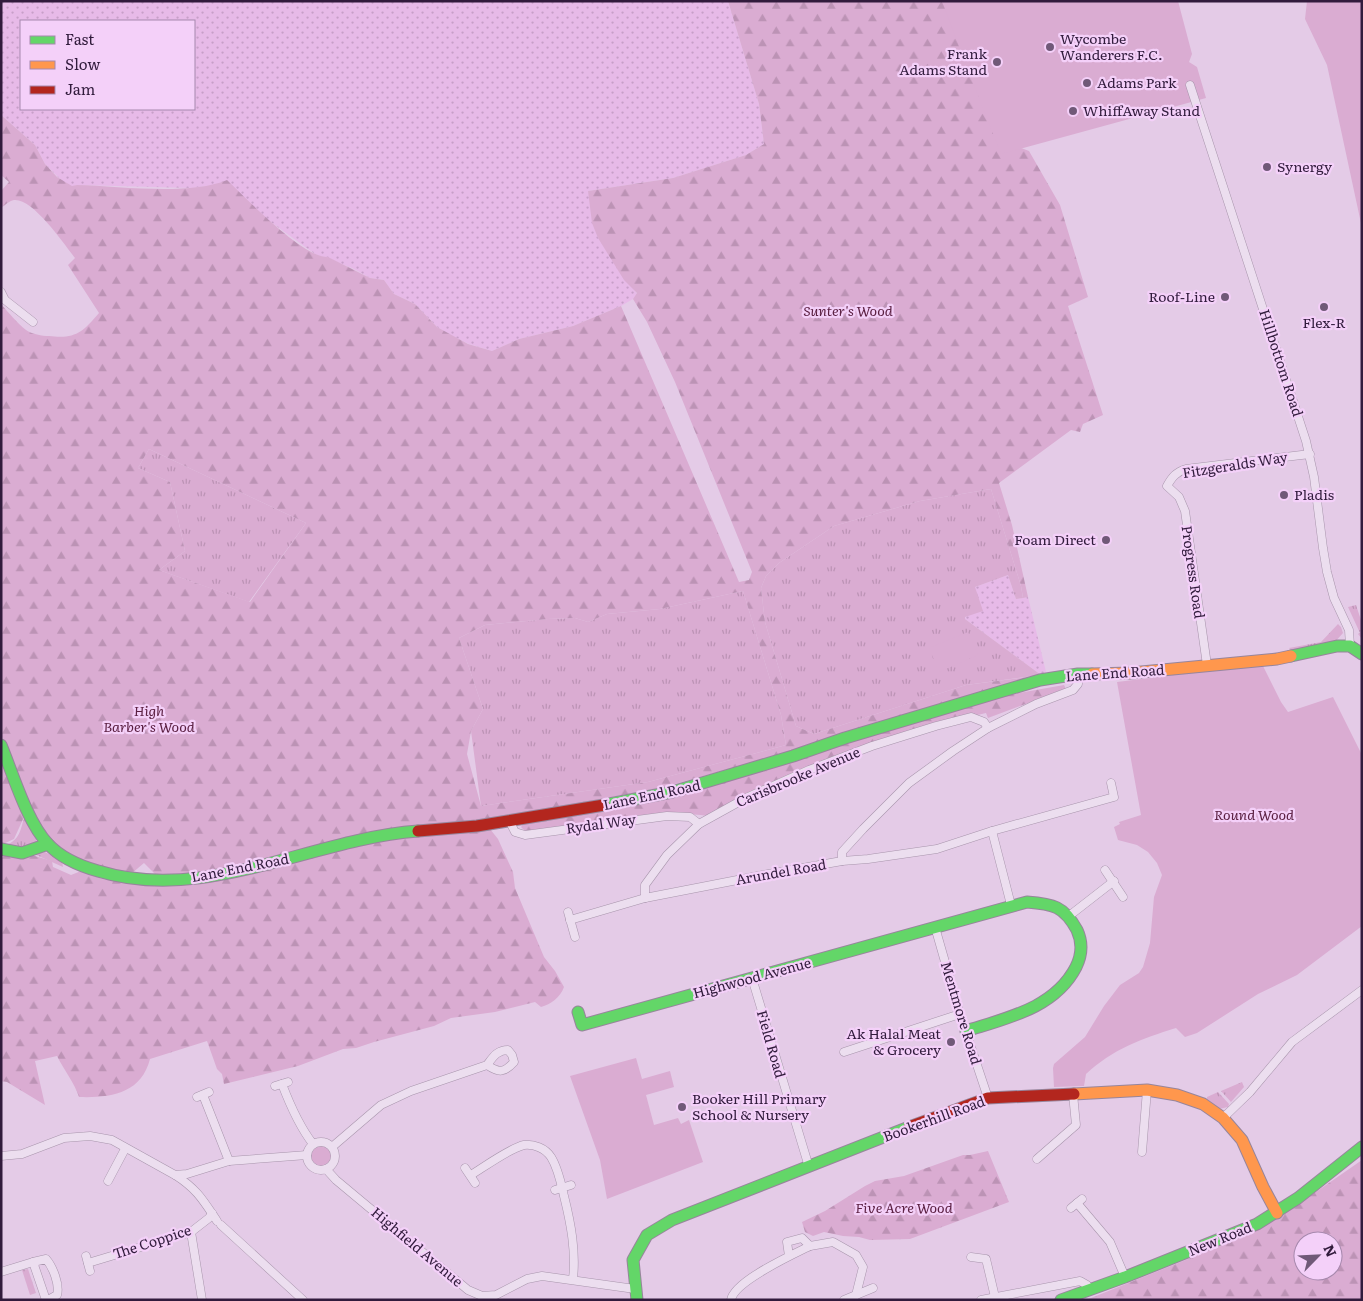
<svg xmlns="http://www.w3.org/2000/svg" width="1363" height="1301" font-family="Literata,serif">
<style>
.farmland{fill:url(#farmland-dots);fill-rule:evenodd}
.grass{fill:url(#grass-tufts)}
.forest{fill:url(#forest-firs);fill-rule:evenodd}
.green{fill:#daacd2}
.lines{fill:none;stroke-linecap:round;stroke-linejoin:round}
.street-casing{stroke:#a895ac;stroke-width:9}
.fast-casing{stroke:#97859c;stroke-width:13}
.slow-casing{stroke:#97859c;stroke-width:13}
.jam-casing{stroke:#97859c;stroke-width:13}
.street{stroke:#ecdeef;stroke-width:8}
.fast{stroke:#63d668;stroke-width:11}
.slow{stroke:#ff974d;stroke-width:11}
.jam{stroke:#b3261e;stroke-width:11}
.poi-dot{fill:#705978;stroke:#f4d0f9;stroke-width:2}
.labels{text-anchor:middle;stroke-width:4.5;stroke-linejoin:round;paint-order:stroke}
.poi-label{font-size:14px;fill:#311b3c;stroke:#f4d0f9;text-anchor:start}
.park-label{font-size:14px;font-style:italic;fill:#5b2042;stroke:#f4d0f9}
.street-label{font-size:14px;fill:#311b3c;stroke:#f4d0f9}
</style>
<defs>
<pattern id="farmland-dots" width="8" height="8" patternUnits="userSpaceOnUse" patternTransform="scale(1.25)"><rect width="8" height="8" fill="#e7bae8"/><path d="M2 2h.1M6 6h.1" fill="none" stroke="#c79fc8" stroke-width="1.8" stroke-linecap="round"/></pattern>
<pattern id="grass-tufts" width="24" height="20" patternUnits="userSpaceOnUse" patternTransform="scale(1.25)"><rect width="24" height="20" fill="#daacd2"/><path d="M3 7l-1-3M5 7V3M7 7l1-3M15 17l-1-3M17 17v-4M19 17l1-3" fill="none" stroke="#bc93b5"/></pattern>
<pattern id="forest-firs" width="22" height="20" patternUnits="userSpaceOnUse" patternTransform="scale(1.25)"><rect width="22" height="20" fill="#daacd2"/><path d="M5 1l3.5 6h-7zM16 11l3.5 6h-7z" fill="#bc93b5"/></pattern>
</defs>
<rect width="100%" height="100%" fill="#e4cbe7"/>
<g class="farmland">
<path d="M1,1H728L759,104L764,144L746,155L673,178L588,191L633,288L637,294L633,299L621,306L573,326L519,339L492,351L469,344L452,336L437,327L415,304L394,294L384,280L370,278L352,268L315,254L268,220L215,185L193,188L77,185L72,187L63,182L45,164L35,145L1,115ZM21,21H194V109H21Z"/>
<path d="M1008,575L1016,599L1028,597L1046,672L1041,675L965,619L975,587Z"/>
</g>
<g class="grass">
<path d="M149,449L306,523L249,602L159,570L185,551L170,482L138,468Z"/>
<path d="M991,489L1021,586L1023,598L1016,599L1008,575L975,587L983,611L965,617V619L1041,675L966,685L814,734L796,726L765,622L761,588L766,576L779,563L834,526L920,501Z"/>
<path d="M743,591L781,715L786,745L648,782L481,806L471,731L483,709L459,638L485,625L548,619L575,618L588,622L607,614L660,609Z"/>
<path d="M1356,605L1362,623V639L1358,634L1360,633L1348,607Z"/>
<path d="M1338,624L1341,627L1343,633L1334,643L1291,650L1289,648L1321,642Z"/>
<path d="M24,818L36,836V842L21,848L2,846C19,842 20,832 24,818Z"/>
<path d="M45,852L62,861L63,867L34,854Z"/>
<path d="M1242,1082L1244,1087L1231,1102L1221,1091Z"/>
<path d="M1218,1092L1229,1104L1228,1107L1219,1109L1207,1101V1097Z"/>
<circle cx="322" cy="1157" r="11"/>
<path d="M28,1269L36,1293L30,1295L22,1270Z"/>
</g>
<g class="forest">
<path d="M728,1H968L1016,146L1029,151L1060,205L1088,297L1068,306L1103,415L1083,424L1080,432L1071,430L999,483L1012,525L1028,597L1023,598L1021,586L991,489L920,501L834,526L779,563L766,576L761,588L765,622L796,726L814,734L966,685L1036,676L786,753L664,787L228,870L157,876L144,863L131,874C115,870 98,867 82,862C37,845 16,775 1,734V304C9,313 17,323 26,330C32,334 42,336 49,336C75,339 82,333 99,313L68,265L75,258C64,244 33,198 14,200C9,201 5,205 1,208V191L9,182L1,175V115L35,145L45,164L57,177L72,186L77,185C119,186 189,196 227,180C246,198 303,258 328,257L370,278L384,280L394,294L415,304L437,327L468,344L492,351L519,339L573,326L621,306L739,582L749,580L752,572L675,382L647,322L633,299L637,293L624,280L598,238L592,223L588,191L673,178L746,155L764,144L759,104ZM149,449L306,523L250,602L159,570L185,551L170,482L138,468ZM743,591L781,715L786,745L648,782L481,806L467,754L471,731L483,709L459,638L485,625L548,619L575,618L588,622L607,614L660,609Z"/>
<path d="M1064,685L1066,689L988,718L986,713L918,729L708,816C648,807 585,831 525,831L521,827L524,823L602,811L980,700Z"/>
<path d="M1,757L24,817L14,839L1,845Z"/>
<path d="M490,829L498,839L513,872L515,888L544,957L555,971L564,987C560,998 551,1004 541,1007L535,1002L495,1012L451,1018L434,1026L374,1042L356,1048L343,1049L298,1066L224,1084L222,1074L217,1069L207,1041L150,1059C141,1094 110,1098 79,1097C74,1082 64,1070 57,1056L35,1061L45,1105L7,1082L1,1081V846L52,861L53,867L71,875L81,871L102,879L135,884L179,883L378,839Z"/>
<path d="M988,1151L1009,1202L910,1239L870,1240L859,1237L843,1236L824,1232L813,1236L805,1232L802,1222L825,1211L865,1186L875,1181L904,1176L963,1155H970Z"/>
<path d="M1362,1160V1300H1086L1198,1255L1277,1219ZM1303,1241H1333V1271H1303Z"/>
</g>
<g class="green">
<path d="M942,1H1178L1192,54L1189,62L1197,67L1206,98L1001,154L966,65Z"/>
<path d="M1307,1H1362V228L1327,65L1305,19Z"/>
<path d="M968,632L978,655L939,672L929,648Z"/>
<path d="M1262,664L1281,702L1288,712L1333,697L1362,755V926L1297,975L1258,994L1197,1033L1185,1037L1176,1028C1141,1039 1113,1049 1086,1074L1084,1086L1054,1087L1053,1068L1054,1064L1085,1037L1104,1006L1120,985L1139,973L1143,967L1150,943L1154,897L1162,875L1157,863L1148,852L1137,845L1118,840L1114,827L1120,824L1119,822L1141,815L1117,682Z"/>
<path d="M636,1058L642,1079L670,1071L674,1087L646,1095L654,1125L678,1118L681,1124L689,1120L703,1162L607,1199L600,1160L570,1076Z"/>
</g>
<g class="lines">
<defs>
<g id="street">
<path d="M1190,85L1306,441L1314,477L1323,548L1327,572L1334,598L1349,630L1350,646"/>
<path d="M1,292L5,300L33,322"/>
<path d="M1207,665L1185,511L1179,497L1167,486C1172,477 1176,472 1186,469L1310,454"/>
<path d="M509,820L515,832L525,835L667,816L690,817L699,824"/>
<path d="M992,831L1011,905"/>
<path d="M842,861V852L863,829L909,783L953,751L988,728L1036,704L1073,690L1078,684V674"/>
<path d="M1105,870L1123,897"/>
<path d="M645,898V885L667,855L699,824L746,798L809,770L872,746L936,726L971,717L984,722L988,728"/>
<path d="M568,912L575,937"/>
<path d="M1069,916L1114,881"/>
<path d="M570,920L645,898L763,875L842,861L868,859L937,849L992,831L1114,797L1111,783"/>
<path d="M935,927L960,1014L988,1098"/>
<path d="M752,978L809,1167"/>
<path d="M844,1052L960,1014"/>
<path d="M282,1084C290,1105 299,1126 313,1144"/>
<path d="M275,1086L288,1082"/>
<path d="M203,1095L229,1161"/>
<path d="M197,1097L209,1092"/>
<path d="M1223,1118L1250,1092L1292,1042L1362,990"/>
<circle cx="321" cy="1156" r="14"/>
<path d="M332,1147L381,1105L411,1091L487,1065C493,1057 497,1050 508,1050L512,1055L514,1062C504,1073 499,1073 487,1065"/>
<path d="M1142,1152L1147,1090"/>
<path d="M1,1156L22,1154L64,1138L90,1136L112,1140L175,1175L187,1174L229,1161L307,1155"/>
<path d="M1037,1159L1076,1125L1073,1094"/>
<path d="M465,1168L475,1183"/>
<path d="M326,1169L336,1180L468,1290L482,1296L496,1295L527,1279L542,1276L635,1289"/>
<path d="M175,1175C197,1189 203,1200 217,1221"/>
<path d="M471,1175C484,1167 510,1148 524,1145C534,1144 545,1148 551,1157C558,1168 561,1183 564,1196C571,1224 576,1251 573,1279"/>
<path d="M108,1181L125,1149"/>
<path d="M555,1190L571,1185"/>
<path d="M1077,1203L1110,1242L1125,1277"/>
<path d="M1071,1208L1082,1199"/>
<path d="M221,1225L303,1300"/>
<path d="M191,1232L202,1300"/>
<path d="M810,1246L833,1242L856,1255L863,1267L856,1295"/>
<path d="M86,1256L90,1271"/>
<path d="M971,1257L986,1259L995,1297"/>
<path d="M88,1263L191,1232L209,1218L212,1213"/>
<path d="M1,1272L33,1262"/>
<path d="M46,1300L33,1262L46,1259C53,1267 60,1285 57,1295L48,1300"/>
<path d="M731,1300C734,1281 792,1255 810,1246L802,1238L787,1242L789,1256"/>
<path d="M844,1300L873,1288"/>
<path d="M981,1300L1080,1281L1087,1285L1090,1290"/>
</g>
<g id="fast">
<path d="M1291,656L1337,646H1350L1362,654"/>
<path d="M1,745C13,774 27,822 48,844C61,858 80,866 98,871C206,904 310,839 418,831"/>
<path d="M604,805L672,792L793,756L845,738L1040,680L1078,674H1092"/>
<path d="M1,849L22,853L48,844"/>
<path d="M578,1012L582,1025L1027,902C1053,904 1064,906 1077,930C1083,943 1082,955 1076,967C1055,1008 1007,1018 966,1031"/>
<path d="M637,1300L633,1260L647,1235L672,1220L909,1127"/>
<path d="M1061,1300L1125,1277L1257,1224L1298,1198L1362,1147"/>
</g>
<g id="slow">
<path d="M1092,674L1131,673L1277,659L1291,656"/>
<path d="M1074,1094L1147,1090L1177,1095L1203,1104L1223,1118L1242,1140L1263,1187L1277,1213"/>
</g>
<g id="jam">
<path d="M418,831L477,826L604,805"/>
<path d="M909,1127L988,1098L1074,1094"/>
</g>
</defs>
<use href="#street" class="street-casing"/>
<use href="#fast" class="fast-casing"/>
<use href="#slow" class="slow-casing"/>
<use href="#jam" class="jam-casing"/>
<use href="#street" class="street"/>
<use href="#fast" class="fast"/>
<use href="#slow" class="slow"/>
<use href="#jam" class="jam"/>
</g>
<g class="poi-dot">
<circle cx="1050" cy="47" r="5"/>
<circle cx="997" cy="62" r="5"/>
<circle cx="1087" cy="83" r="5"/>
<circle cx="1073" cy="111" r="5"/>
<circle cx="1267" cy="167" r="5"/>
<circle cx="1225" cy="297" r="5"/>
<circle cx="1324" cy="307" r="5"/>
<circle cx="1284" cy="495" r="5"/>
<circle cx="1106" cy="540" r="5"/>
<circle cx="951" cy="1042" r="5"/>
<circle cx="682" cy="1107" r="5"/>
</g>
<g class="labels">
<g class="poi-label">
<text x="1060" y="44">Wycombe<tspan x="1060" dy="16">Wanderers F.C.</tspan></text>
<text x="987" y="59" text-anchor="end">Frank<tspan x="987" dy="16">Adams Stand</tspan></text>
<text x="1097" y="88">Adams Park</text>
<text x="1083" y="116">WhiffAway Stand</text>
<text x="1277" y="172">Synergy</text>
<text x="1215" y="302" text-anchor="end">Roof-Line</text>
<text x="1324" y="328" text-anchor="middle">Flex-R</text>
<text x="1294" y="500">Pladis</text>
<text x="1096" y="545" text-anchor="end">Foam Direct</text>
<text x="941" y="1039" text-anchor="end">Ak Halal Meat<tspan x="941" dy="16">&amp; Grocery</tspan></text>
<text x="692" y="1104">Booker Hill Primary<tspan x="692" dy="16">School &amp; Nursery</tspan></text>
</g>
<g class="park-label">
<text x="848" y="316">Sunter's Wood</text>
<text x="149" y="716">High<tspan x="149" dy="16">Barber's Wood</tspan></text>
<text x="1254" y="820">Round Wood</text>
<text x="904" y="1213">Five Acre Wood</text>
</g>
<g class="street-label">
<text transform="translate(1281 363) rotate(72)" y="5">Hillbottom Road</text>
<text transform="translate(1235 465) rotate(-9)" y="5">Fitzgeralds Way</text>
<text transform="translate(1193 572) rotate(82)" y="5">Progress Road</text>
<text transform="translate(1115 673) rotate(-4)" y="5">Lane End Road</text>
<text transform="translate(798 777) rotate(-23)" y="5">Carisbrooke Avenue</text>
<text transform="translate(652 795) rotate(-12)" y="5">Lane End Road</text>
<text transform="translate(601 824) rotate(-8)" y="5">Rydal Way</text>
<text transform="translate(240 868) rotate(-11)" y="5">Lane End Road</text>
<text transform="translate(781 872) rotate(-10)" y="5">Arundel Road</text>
<text transform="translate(752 978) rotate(-15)" y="5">Highwood Avenue</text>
<text transform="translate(961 1013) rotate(73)" y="5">Mentmore Road</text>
<text transform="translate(771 1044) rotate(74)" y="5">Field Road</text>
<text transform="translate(934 1119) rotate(-20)" y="5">Bookerhill Road</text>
<text transform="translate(1220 1239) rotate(-22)" y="5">New Road</text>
<text transform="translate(152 1242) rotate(-18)" y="5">The Coppice</text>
<text transform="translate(417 1247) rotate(40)" y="5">Highfield Avenue</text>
</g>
</g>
<rect width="1363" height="1301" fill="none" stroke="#311b3c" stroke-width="5"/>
<rect x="20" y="20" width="175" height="90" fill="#f4d0f9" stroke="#a688ad"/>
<rect x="30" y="36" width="25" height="8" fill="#63d668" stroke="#a688ad"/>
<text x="65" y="45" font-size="15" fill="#311b3c">Fast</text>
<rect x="30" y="61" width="25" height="8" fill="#ff974d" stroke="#a688ad"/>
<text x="65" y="70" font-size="15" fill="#311b3c">Slow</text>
<rect x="30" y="86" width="25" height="8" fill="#b3261e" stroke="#a688ad"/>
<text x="65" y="95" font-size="15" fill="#311b3c">Jam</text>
<g transform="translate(1318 1256) rotate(66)"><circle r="24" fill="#f4d0f9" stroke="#a688ad"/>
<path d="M0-4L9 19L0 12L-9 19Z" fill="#705978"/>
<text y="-8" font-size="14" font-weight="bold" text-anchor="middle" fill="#311b3c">N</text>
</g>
</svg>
